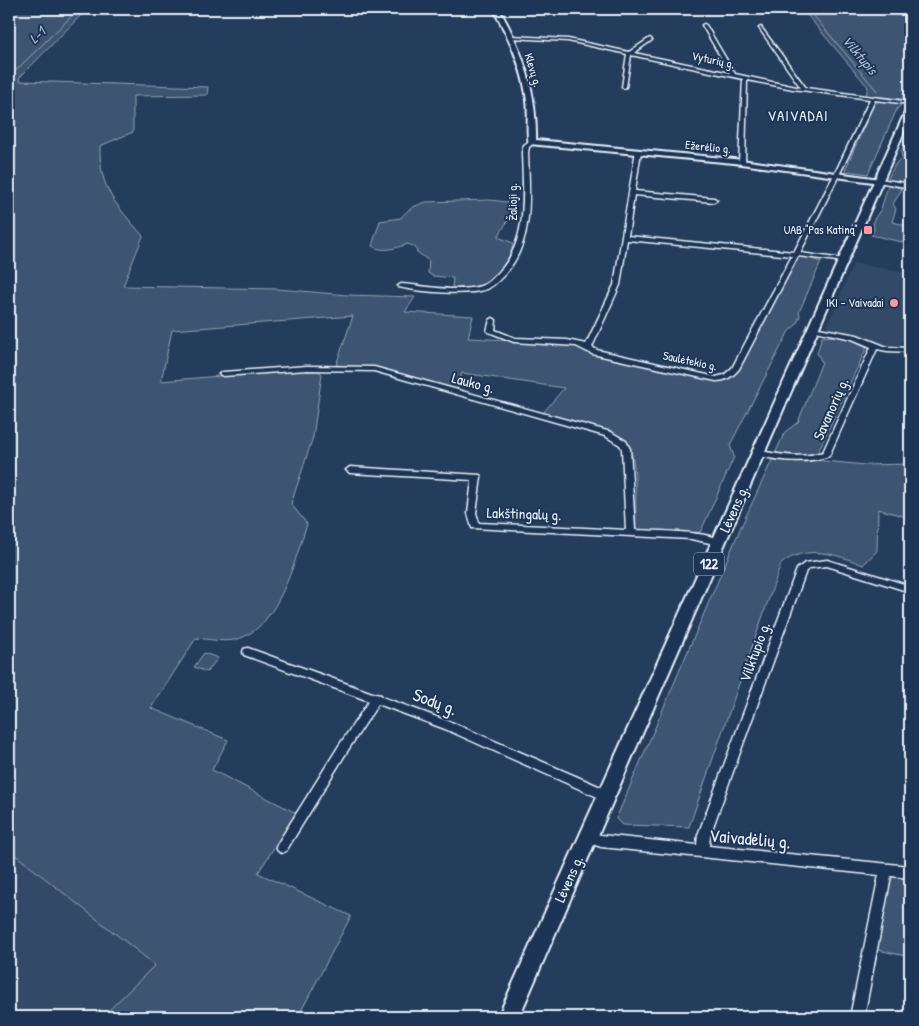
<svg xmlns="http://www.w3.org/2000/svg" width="919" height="1026" font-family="'Patrick Hand',sans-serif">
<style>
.built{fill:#334a68}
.green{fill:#3e5472;stroke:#93a2b5}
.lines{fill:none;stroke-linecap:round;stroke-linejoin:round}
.stream{stroke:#99a8ba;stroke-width:1}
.street-casing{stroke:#e8f1f8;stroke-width:3}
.secondary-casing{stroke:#e8f1f8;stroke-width:4}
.primary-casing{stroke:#e8f1f8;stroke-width:4}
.street{fill:#1d3557;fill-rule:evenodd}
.secondary{fill:#1d3557;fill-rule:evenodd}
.primary{fill:#1d3557;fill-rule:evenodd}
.poi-dot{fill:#ff9aa2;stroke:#1d3557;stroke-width:2}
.labels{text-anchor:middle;stroke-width:4;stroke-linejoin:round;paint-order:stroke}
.far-street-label{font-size:12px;fill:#e8f1f8;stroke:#1d3557}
.far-poi-label{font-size:12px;fill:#e8f1f8;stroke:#1d3557;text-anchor:end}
.far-water-label{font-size:14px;font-style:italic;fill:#b4c1ce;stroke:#1d3557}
.shield{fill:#1d3557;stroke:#abb9c8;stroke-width:1}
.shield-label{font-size:14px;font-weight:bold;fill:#e8f1f8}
.far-quarter-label{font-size:15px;letter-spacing:1px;fill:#e8f1f8;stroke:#1d3557}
.street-label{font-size:15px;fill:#e8f1f8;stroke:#1d3557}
.near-street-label{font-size:18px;fill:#e8f1f8;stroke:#1d3557}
</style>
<rect width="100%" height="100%" fill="#253d5d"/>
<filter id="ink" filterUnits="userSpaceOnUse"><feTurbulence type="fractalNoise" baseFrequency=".02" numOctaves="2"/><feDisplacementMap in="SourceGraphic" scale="10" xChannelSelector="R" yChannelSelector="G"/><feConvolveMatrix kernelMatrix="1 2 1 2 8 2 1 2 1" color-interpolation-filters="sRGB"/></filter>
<g filter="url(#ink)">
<g class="built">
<path d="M500,9H570L568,13L501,11Z"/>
<path d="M854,263L910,274V317L899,350L887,349L825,331Z"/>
<path d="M9,850L156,965L102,1017H9Z"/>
</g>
<g class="green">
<path d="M9,9H87L19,78L20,81L208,87L207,95L133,96V132L100,146C99,190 116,204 143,236L123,286L277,289L347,295L415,297L405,312L473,316L468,338L571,343L595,352L716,379L728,376L797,254L821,262L799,312L800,316L796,325L789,331L730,445L734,457L701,531L691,536L636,532C635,512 639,453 625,440C622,438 618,436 615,435L542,414L564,388L462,373L457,390L384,369L336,365L353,316L172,330L161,381L314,368L322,374L313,437L291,504L307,524C295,559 279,627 238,639C225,643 209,639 196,638L151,708L228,740L212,770L296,813L258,873L351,916L298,1017H102L155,965L9,850Z"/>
<path d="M802,9H910V81L902,99L866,95L868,87Z"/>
<path d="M880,101L902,104L897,109L868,174L846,171L845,170L874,104Z"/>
<path d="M910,129V185L891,181L888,178L896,163L902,158L901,152Z"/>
<path d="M891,185L902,189L893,204L896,209L892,222L910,226V233L906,243L871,235L874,230L873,221L881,209L888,186Z"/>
<path d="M490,200L514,203V210L498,237L513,243C507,279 486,289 452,288L453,278L433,276L428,273L429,261L417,252L415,247L408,244C395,248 384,253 372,246L380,221L401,218C406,210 416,205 426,202Z"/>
<path d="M835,336L850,338L867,347L814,460L865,465L910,464V518L878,509L877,551L863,565C837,554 805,544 781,564L689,827L622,825L616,819L741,527L785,432L798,422L822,362L817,353L822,337Z"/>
<path d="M204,653L218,658L207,672L194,667Z"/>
<path d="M886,869L910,872V957L869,948Z"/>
</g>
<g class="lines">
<g class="stream">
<path d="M808,9L877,91"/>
<path d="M9,77L79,9"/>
</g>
<defs>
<g id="street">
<path d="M704,24L706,25L735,74L801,88L759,28L761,27L806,88L910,102V104L875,100L843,167L800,253L843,259L846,261L845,262L798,256L739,369C732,377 726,381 716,381L592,354L576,346L514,342L489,332L487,331L490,320L493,318L496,320L495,330L515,338L567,340L586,344L614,285L636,150L641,151L635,191L714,198L717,200L714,202L634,195L628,236L794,252L838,167L870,99L793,89L747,80L745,162L742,164L739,162L743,79L631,55L626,87L624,88L622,87L627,54L568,41L511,38L509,37L511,36L568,39L629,52L650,38L652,40L634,53L730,73L702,25ZM627,240L792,256L732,368L724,375L716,377L597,350L592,347L620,285Z"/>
<path d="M530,141L535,142L529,147L528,152C529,193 535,241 505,274C500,279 494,286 487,289C466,296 420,292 399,287L398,286L401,284C426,286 456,293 481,286C488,284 494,277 499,272C529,240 523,192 522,152L524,145Z"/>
<path d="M880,179L910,184V188L878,182V180Z"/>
<path d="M813,327L857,335L887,347L910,348V352L887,351L877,349L829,456C806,464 779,461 755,455L754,453L758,450C778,455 803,459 823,452L871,347L852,339L811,330V328Z"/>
<path d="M307,366L374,367L611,432L626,441L630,449L635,530C653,531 713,531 724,542L719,545L691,539L472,528L468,513L472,480L350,473L346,470L350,467L480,475L481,477L476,513L479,523L626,530L622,449L620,445L605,436L374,371L307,370L223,376L219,374L223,372Z"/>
<path d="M827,560L910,586V592L827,566L810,568L806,571L710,835L709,846L910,866V878L891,876L864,1017H850L879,875L601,847L584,841L582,837L584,833L588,832L601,835L697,845L698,835L797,569L805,563Z"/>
<path d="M248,648L375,694L381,695L382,697L453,723L610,791L612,795L610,799L606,800L602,799L445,729L378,704L348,750L286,851L282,853L278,851L276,847L278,843L340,744L369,701L244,655L243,652L244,649Z"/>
</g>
<path id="secondary" d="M493,9H499C523,50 537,92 536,140L734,159L880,179L884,181L880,183L734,163L529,144C526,131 529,114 527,101C523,68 509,37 493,9Z"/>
<path id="primary" d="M907,108H910V118L519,1017H498Z"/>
</defs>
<use href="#street" class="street-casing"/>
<use href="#secondary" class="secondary-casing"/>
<use href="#primary" class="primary-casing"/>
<use href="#street" class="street"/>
<use href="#secondary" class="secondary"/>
<use href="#primary" class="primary"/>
</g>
</g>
<g class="poi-dot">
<rect x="863" y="225" width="10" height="10" rx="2.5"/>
<circle cx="894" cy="303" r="5"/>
</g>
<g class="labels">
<g class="far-street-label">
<text transform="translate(713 60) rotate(12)" y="4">Vyturių g.</text>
<text transform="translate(533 70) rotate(73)" y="4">Klevų g.</text>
<text transform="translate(708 147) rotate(6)" y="4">Ežerėlio g.</text>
<text transform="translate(513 202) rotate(-90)" y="4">Žalioji g.</text>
<text transform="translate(690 361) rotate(12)" y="4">Saulėtekio g.</text>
</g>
<g class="far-poi-label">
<text x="858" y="234">UAB "Pas Katiną"</text>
<text x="884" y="307">IKI - Vaivadai</text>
</g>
<g class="far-water-label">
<text transform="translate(37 35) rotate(-44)" y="5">L-1</text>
<text transform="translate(860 55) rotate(50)" y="5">Vilktupis</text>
</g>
<rect class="shield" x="694" y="552.5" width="30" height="23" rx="4"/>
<g class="shield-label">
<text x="709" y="569">122</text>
</g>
<g class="far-quarter-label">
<text x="798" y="121">VAIVADAI</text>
</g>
<g class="street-label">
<text transform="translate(473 383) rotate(15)" y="5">Lauko g.</text>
<text transform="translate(831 409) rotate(-66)" y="5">Savanorių g.</text>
<text transform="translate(734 509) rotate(-66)" y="5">Lėvens g.</text>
<text transform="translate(524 514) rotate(2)" y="5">Lakštingalų g.</text>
<text transform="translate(755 652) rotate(-70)" y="5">Vilktupio g.</text>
<text transform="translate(569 879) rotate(-66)" y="5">Lėvens g.</text>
</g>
<g class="near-street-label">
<text transform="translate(435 702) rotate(21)" y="6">Sodų g.</text>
<text transform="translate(750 839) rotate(5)" y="6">Vaivadėlių g.</text>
</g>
</g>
<rect width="919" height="1026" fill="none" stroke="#1d3557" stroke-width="30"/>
<rect x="15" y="15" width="889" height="996" fill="none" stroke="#e8f1f8" stroke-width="2" filter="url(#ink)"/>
</svg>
